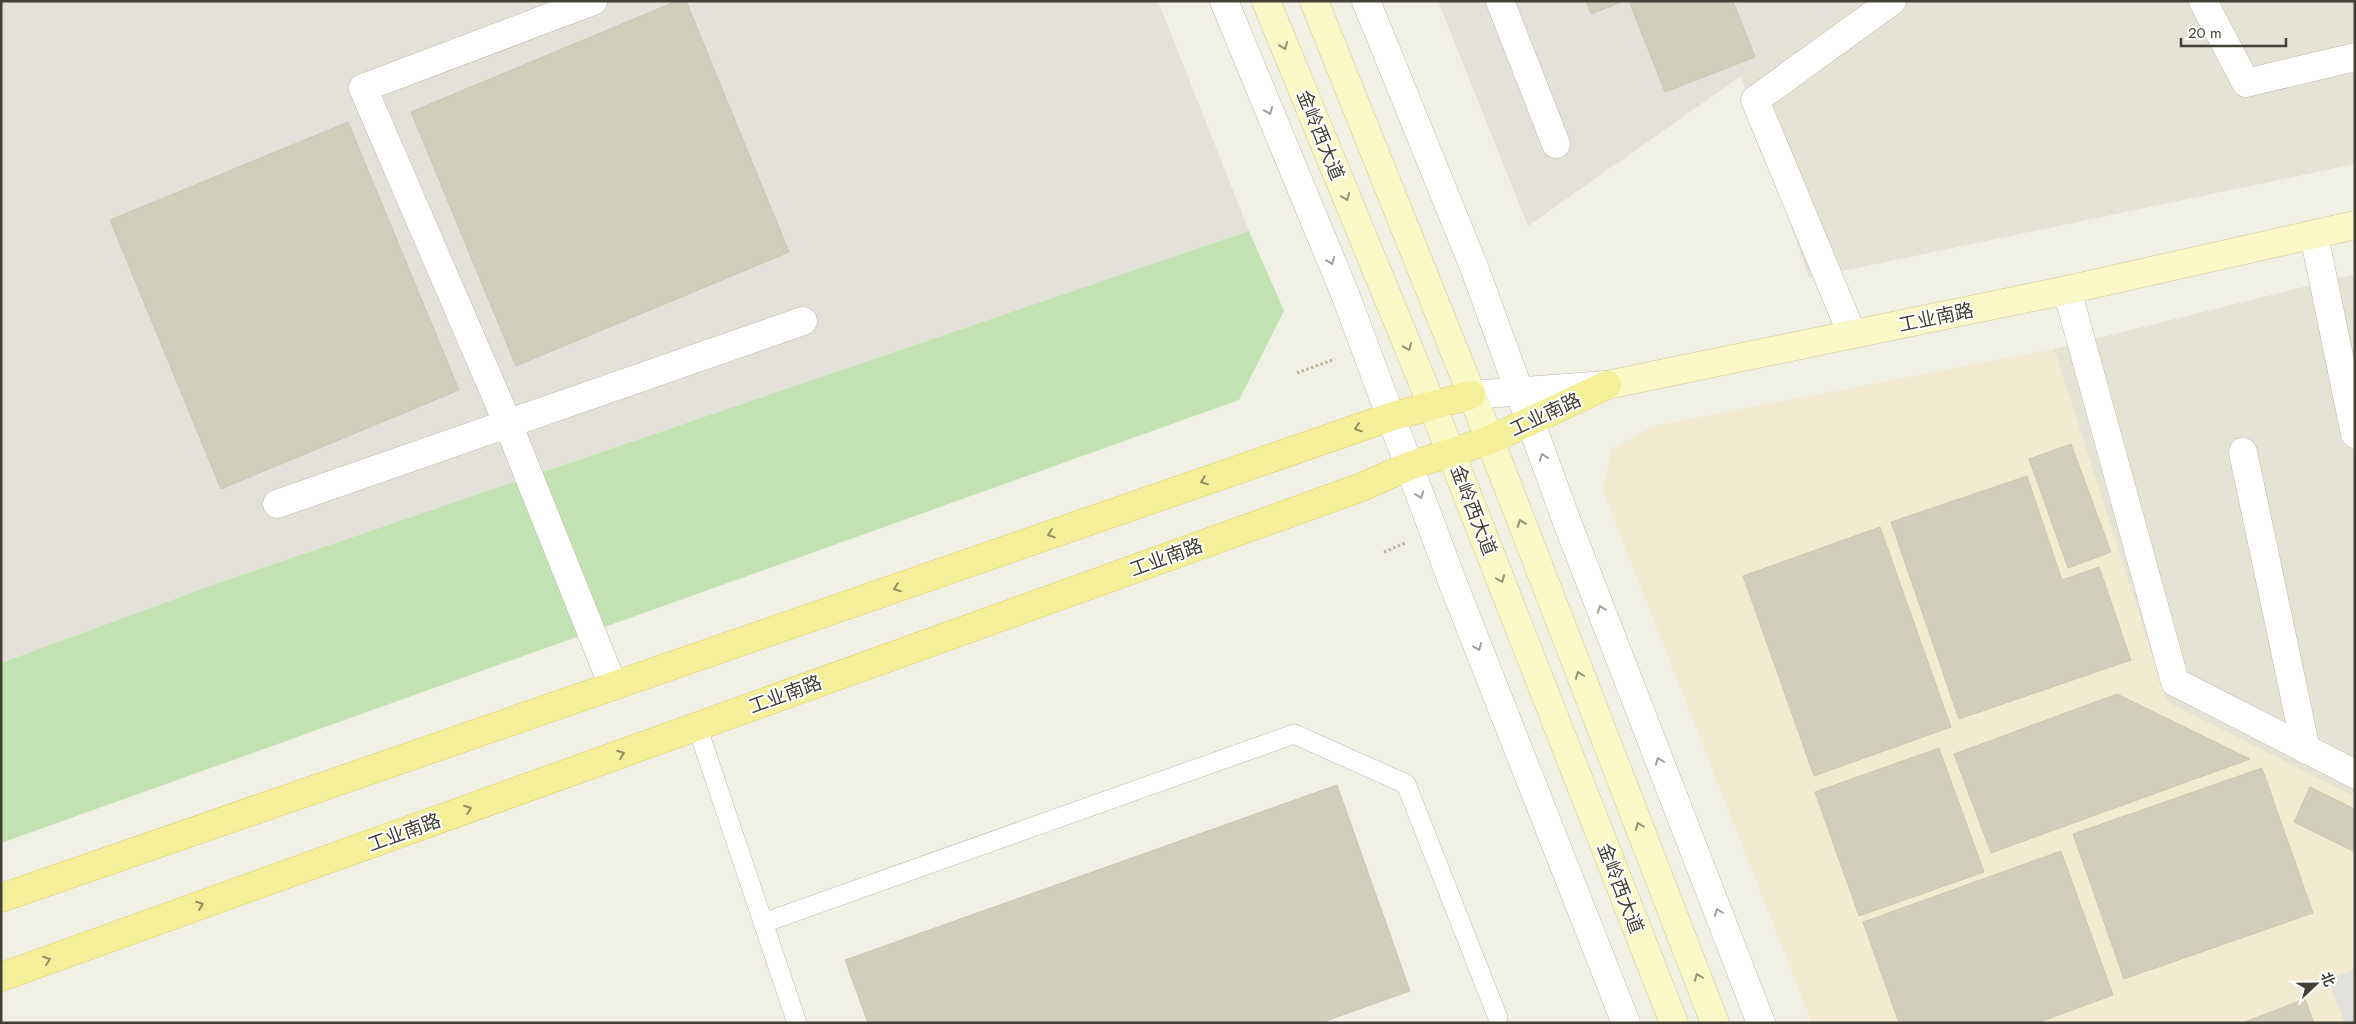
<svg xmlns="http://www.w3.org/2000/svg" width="2356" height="1024" font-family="Jost,'Noto Sans SC',sans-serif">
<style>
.residential{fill:#e5e3d4}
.commercial{fill:#f2ebd1}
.industrial{fill:#e3e1da}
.green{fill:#c2e3b1}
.parking{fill:#e2e1dd}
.building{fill:#d2cebc;stroke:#ccc7af}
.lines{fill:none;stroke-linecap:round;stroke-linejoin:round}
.service-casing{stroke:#bcb9a9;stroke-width:20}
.minor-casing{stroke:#bcb9a9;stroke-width:29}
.tertiary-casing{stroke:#bcb9a9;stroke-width:29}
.secondary-casing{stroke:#cecb98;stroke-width:29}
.primary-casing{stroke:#dacf6a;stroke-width:29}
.path{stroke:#bdb79b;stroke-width:3;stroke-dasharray:2.5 2.5;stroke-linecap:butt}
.service{stroke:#fff;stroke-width:19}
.minor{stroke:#fff;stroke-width:28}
.tertiary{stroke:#fff;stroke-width:28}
.secondary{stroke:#faf8c6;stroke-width:28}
.primary{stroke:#f6ef99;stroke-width:28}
.oneway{stroke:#959376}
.oneway2{stroke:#a1a09a}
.oneway3{stroke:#948f62}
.labels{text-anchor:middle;stroke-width:4;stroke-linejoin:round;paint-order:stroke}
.street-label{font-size:19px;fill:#434135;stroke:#fff}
</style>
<rect width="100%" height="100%" fill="#f1f0e5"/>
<g class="residential">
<path d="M1851,1H2355V164L1809,278L1741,76Z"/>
<path d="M2355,274V797L2167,702L2054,349Z"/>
</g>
<path class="commercial" d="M2054,349L2167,702L2355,797V1023H1812L1603,491L1611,450L1653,426Z"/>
<g class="industrial">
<path d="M1,1H1158L1249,231L221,582L1,663Z"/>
<path d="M1438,1H1851L1741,76L1528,226Z"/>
</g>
<path class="green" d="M1249,231L1284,311L1239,400L1,843V663L221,582Z"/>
<path class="parking" d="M2355,969V1023H2345L2328,980Z"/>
<g class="building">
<path d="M677,1H686L789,252L516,366L411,112Z"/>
<path d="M1586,1H1624L1591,14Z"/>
<path d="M1629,1H1733L1755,57L1665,92Z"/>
<path d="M348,122L459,390L221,489L110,220Z"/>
<path d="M2071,444L2111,552L2068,568L2029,459Z"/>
<path d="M2027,476L2062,580L2099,567L2131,660L1959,719L1891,522Z"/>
<path d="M1880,527L1951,727L1814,776L1743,576Z"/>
<path d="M2117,694L2250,759L1991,853L1954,754Z"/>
<path d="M1939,748L1984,872L1859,916L1815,792Z"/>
<path d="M2262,768L2313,913L2124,979L2073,834Z"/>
<path d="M1337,785L1410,991L1320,1023H868L845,960Z"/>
<path d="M2310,787L2355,809V852L2294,822Z"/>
<path d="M2061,851L2113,995L2037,1023H1899L1863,922Z"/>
<path d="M2305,999L2314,1023H2242Z"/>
</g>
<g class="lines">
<defs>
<g id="service">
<path d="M697,726L797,1023"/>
<path d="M763,923L1294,734L1406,784L1498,1018"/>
</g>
<g id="minor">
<path d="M593,1L363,88L508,424L613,686"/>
<path d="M1500,1L1556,144"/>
<path d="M2203,1L2246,83L2355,57"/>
<path d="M2314,235L2355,434"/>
<path d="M2067,290L2175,682L2355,774"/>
<path d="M1852,334L1755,100L1892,1"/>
<path d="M2243,452L2306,750"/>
<path d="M277,504L803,321"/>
</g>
<g id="tertiary">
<path d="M1224,1L1345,294L1454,586L1626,1023"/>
<path d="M1366,1L1474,267L1567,522L1761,1023"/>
<path d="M1471,395L1607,385"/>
</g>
<g id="secondary">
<path d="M1266,1L1432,405L1674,1023"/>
<path d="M1314,1L1490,440L1715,1023"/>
<path d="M1607,385L2067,290L2355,225"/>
</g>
<g id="primary">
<path d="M1,898L1390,417L1471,395"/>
<path d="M1,977L1362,487L1409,466L1490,440L1607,385"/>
</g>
</defs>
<use href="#service" class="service-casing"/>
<use href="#minor" class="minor-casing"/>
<use href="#tertiary" class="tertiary-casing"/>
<use href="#secondary" class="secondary-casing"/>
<use href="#primary" class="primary-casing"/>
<g class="path">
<path d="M1297,373L1335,359"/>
<path d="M1384,552L1405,543"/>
</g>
<use href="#service" class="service"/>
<use href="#minor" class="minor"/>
<use href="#tertiary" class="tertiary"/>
<use href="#secondary" class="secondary"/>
<use href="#primary" class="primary"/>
</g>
<defs><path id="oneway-chevron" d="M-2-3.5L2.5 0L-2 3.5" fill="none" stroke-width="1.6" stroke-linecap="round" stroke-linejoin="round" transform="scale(1.25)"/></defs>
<g class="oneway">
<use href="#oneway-chevron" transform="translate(1284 46) rotate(68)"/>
<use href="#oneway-chevron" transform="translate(1346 197) rotate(68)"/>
<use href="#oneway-chevron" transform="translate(1408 347) rotate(67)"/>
<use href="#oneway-chevron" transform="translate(1521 523) rotate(-110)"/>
<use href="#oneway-chevron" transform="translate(1501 579) rotate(69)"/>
<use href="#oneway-chevron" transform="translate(1579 675) rotate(-111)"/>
<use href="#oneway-chevron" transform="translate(1639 826) rotate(-111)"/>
<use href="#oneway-chevron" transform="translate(1698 977) rotate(-111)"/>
</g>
<g class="oneway2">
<use href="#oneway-chevron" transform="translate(1269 111) rotate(68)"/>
<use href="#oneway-chevron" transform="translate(1331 261) rotate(68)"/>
<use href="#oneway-chevron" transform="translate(1543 457) rotate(-110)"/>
<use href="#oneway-chevron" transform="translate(1420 495) rotate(70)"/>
<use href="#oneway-chevron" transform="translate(1601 609) rotate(-111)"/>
<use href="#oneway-chevron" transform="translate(1478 647) rotate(68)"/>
<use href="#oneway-chevron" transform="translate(1659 761) rotate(-111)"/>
<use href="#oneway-chevron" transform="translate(1718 912) rotate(-111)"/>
</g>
<g class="oneway3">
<use href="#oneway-chevron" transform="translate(1358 428) rotate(161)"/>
<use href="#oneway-chevron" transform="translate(1204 481) rotate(161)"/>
<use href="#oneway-chevron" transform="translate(1051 534) rotate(161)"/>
<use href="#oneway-chevron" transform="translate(897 588) rotate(161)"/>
<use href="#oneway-chevron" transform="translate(621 754) rotate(-20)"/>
<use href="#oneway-chevron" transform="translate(468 809) rotate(-20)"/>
<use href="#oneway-chevron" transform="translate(200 905) rotate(-20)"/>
<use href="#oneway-chevron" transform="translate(47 960) rotate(-20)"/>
</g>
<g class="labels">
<g class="street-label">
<text transform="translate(1321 135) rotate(68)" y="7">金岭西大道</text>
<text transform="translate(1936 317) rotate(-12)" y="7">工业南路</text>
<text transform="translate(1545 414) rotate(-25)" y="7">工业南路</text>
<text transform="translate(1474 510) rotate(69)" y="7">金岭西大道</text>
<text transform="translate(1166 557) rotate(-20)" y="7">工业南路</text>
<text transform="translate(785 694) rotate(-20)" y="7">工业南路</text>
<text transform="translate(404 832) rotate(-20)" y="7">工业南路</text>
<text transform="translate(1621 888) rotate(69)" y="7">金岭西大道</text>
</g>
</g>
<rect width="2356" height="1024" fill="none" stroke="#434135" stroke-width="5"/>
<g transform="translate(2316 984) rotate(68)" stroke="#ffffff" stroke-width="4" paint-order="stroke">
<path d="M0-4L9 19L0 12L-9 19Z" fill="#434135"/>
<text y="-8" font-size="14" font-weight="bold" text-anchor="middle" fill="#434135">北</text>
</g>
<path d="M2181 38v8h105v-8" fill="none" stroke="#434135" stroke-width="2.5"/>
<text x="2188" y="38" font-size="15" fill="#434135" stroke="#ffffff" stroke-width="4" paint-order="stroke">20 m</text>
</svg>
